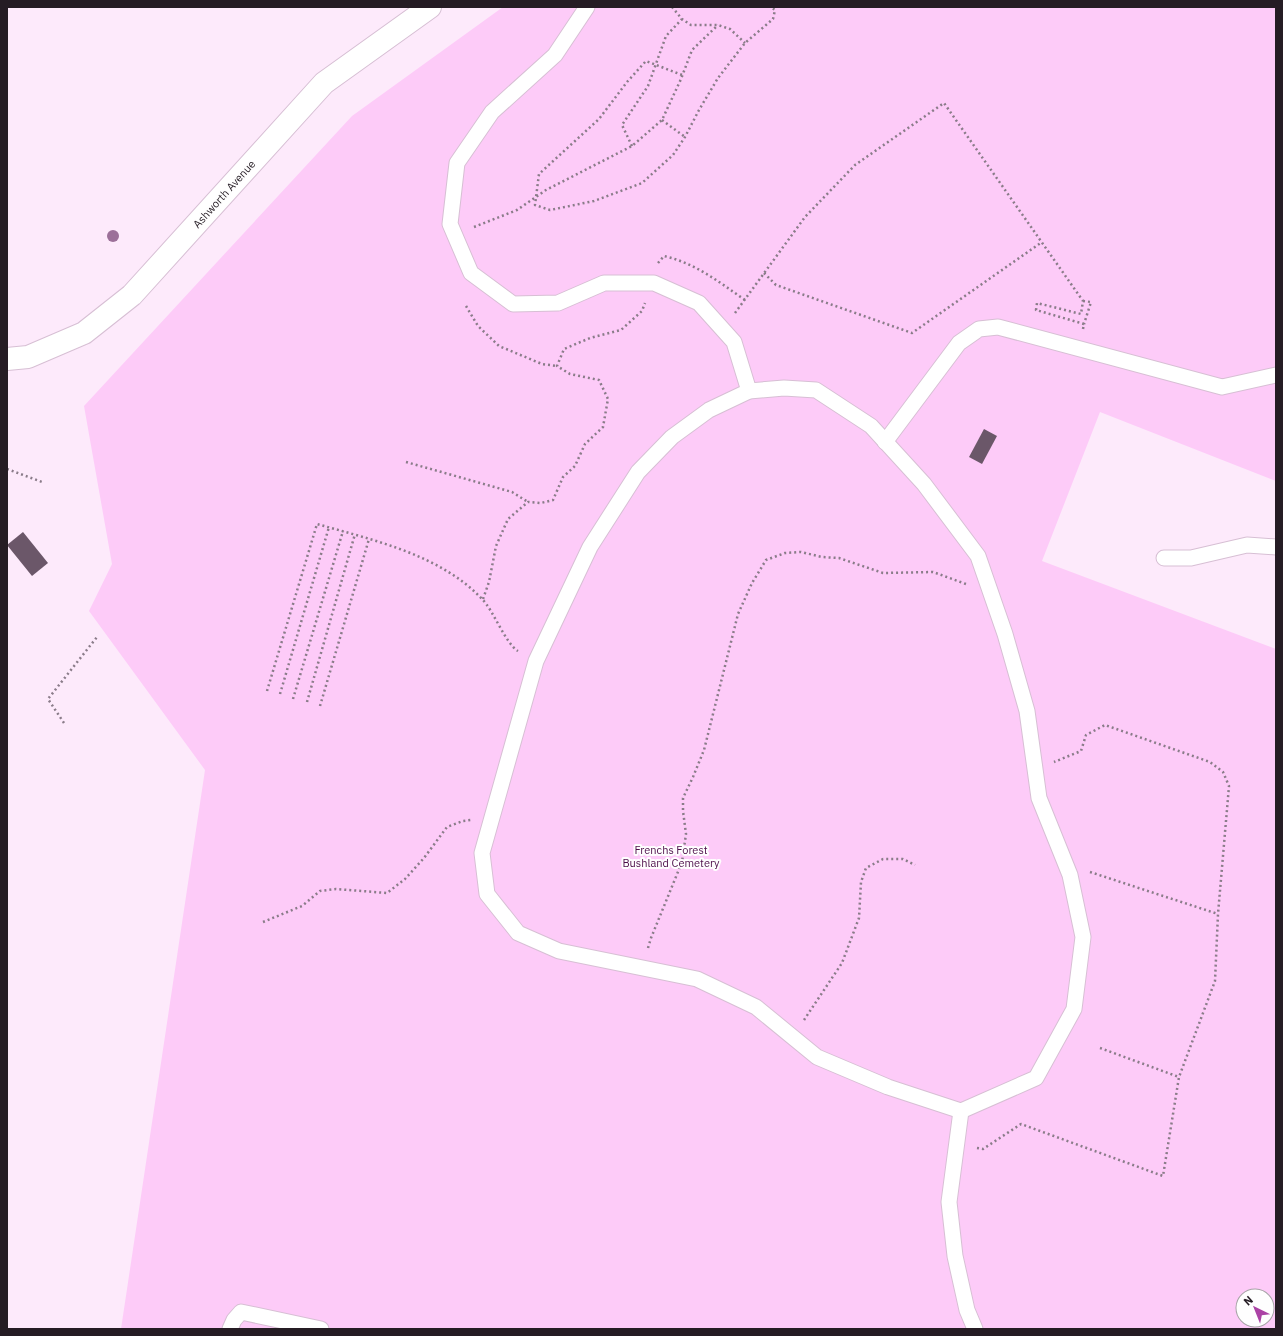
<svg xmlns="http://www.w3.org/2000/svg" width="1283" height="1336" font-family="'IBM Plex Sans',sans-serif">
<style>
.green{fill:#fdcbf8;fill-rule:evenodd}
.building{fill:#6b5769}
.lines{fill:none;stroke-linecap:round;stroke-linejoin:round}
.lane-casing{stroke:#d7bfd4;stroke-width:17}
.street-casing{stroke:#d7bfd4;stroke-width:24}
.path{stroke:#8a7c89;stroke-width:2.5;stroke-dasharray:2 3;stroke-linecap:butt}
.lane{stroke:#fff;stroke-width:15}
.street{stroke:#fff;stroke-width:22}
.tree{fill:#9c7099}
.labels{text-anchor:middle;stroke-width:4;stroke-linejoin:round;paint-order:stroke}
.street-label{font-size:11px;fill:#251c24;stroke:#fefefe}
.park-label{font-size:11px;fill:#4c0d49;stroke:#fefefe}
</style>
<rect width="100%" height="100%" fill="#fdeafb"/>
<path class="green" d="M503,7H1276V481L1100,412L1042,561L1276,649V1329H121L205,770L89,611L112,564L84,406L352,116ZM1243,1296H1267V1320H1243Z"/>
<g class="building">
<path d="M984,429L997,436L982,464L969,457Z"/>
<path d="M23,532L48,563L32,576L7,545Z"/>
</g>
<g class="lines">
<defs>
<g id="lane">
<path d="M587,7L555,55L492,112L457,163L450,224L471,273L513,304L558,303L604,283H654L699,303L734,342L749,391"/>
<path d="M784,388L816,390L871,426L924,484L978,556L1005,634L1027,711L1039,798L1070,875L1083,937L1074,1009L1036,1078L961,1111L888,1087L817,1057L756,1007L697,979L559,951L518,933L487,894L482,853L536,661L590,547L638,472L672,437L709,410L749,391Z"/>
<path d="M885,442L959,343L979,329L998,327L1222,387L1276,375"/>
<path d="M1164,558H1191L1247,545L1276,547"/>
<path d="M961,1111L949,1202L955,1256L967,1310L975,1329"/>
<path d="M230,1329L234,1320L241,1312L321,1329"/>
</g>
<path id="street" d="M7,359L28,357L84,333L132,295L324,83L430,7"/>
</defs>
<use href="#lane" class="lane-casing"/>
<use href="#street" class="street-casing"/>
<g class="path">
<path d="M672,7L682,19L691,25H718L730,29L745,43"/>
<path d="M682,75L646,61L627,82L599,119L539,174L535,205L550,210L594,201L642,183L673,155L685,137L699,110L718,78L745,43L773,19L775,10L771,7"/>
<path d="M662,120L685,137"/>
<path d="M632,146L622,125L648,86L666,36L682,19"/>
<path d="M474,227L517,210L546,190L632,146L662,120L681,79L692,50L718,25"/>
<path d="M658,263L664,256C695,263 719,282 745,300"/>
<path d="M764,273L776,285L912,333L1042,242"/>
<path d="M1083,301L1091,302L1084,324"/>
<path d="M466,306L478,326L499,346L542,364L557,366"/>
<path d="M735,313L805,217L855,165L944,103L1083,301L1081,314L1037,303L1036,310L1084,324L1083,329"/>
<path d="M406,462L512,492L528,502"/>
<path d="M7,469L42,482"/>
<path d="M483,599L489,582L496,546L508,519L528,502L541,503L553,500L563,477L575,466L585,444L603,427L608,399L599,380L570,374L557,366L564,349L590,338L621,330L642,311L645,303"/>
<path d="M267,691L317,524C373,540 441,555 482,599C494,611 505,643 518,651"/>
<path d="M280,694L329,527"/>
<path d="M293,699L343,531"/>
<path d="M307,702L355,534"/>
<path d="M320,706L369,539"/>
<path d="M64,723L48,699L97,637"/>
<path d="M1090,872L1218,914"/>
<path d="M263,922L302,906L320,891L336,889L387,893L405,879L424,858L447,827L463,821L471,820"/>
<path d="M648,948L651,938L682,862L686,834L683,811V798L693,777L704,750L738,614L752,583L766,560L785,553L801,552L822,557L839,558L883,573L933,572L966,584"/>
<path d="M804,1020L842,963L859,918L861,882L866,868L883,859H903L915,865"/>
<path d="M1100,1048L1179,1077"/>
<path d="M977,1148L983,1149L1021,1124L1163,1176L1179,1077L1215,981L1218,914L1229,786L1223,772L1210,762L1105,725L1086,735L1081,751L1054,762"/>
</g>
<use href="#lane" class="lane"/>
<use href="#street" class="street"/>
</g>
<circle class="tree" cx="113" cy="236" r="6"/>
<g class="labels">
<g class="street-label">
<text transform="translate(224 194) rotate(-48)" y="4">Ashworth Avenue</text>
</g>
<g class="park-label">
<text x="671" y="854">Frenchs Forest<tspan x="671" dy="13">Bushland Cemetery</tspan></text>
</g>
</g>
<rect width="1283" height="1336" fill="none" stroke="#251c24" stroke-width="16"/>
<g transform="translate(1255 1308) rotate(317)"><circle r="19" fill="#fefefe" stroke="#a7a4a7"/>
<path d="M0-3L7 15L0 10L-7 15Z" fill="#ab42a5"/>
<text y="-6" font-size="11" font-weight="bold" text-anchor="middle" fill="#251c24">N</text>
</g>
</svg>
